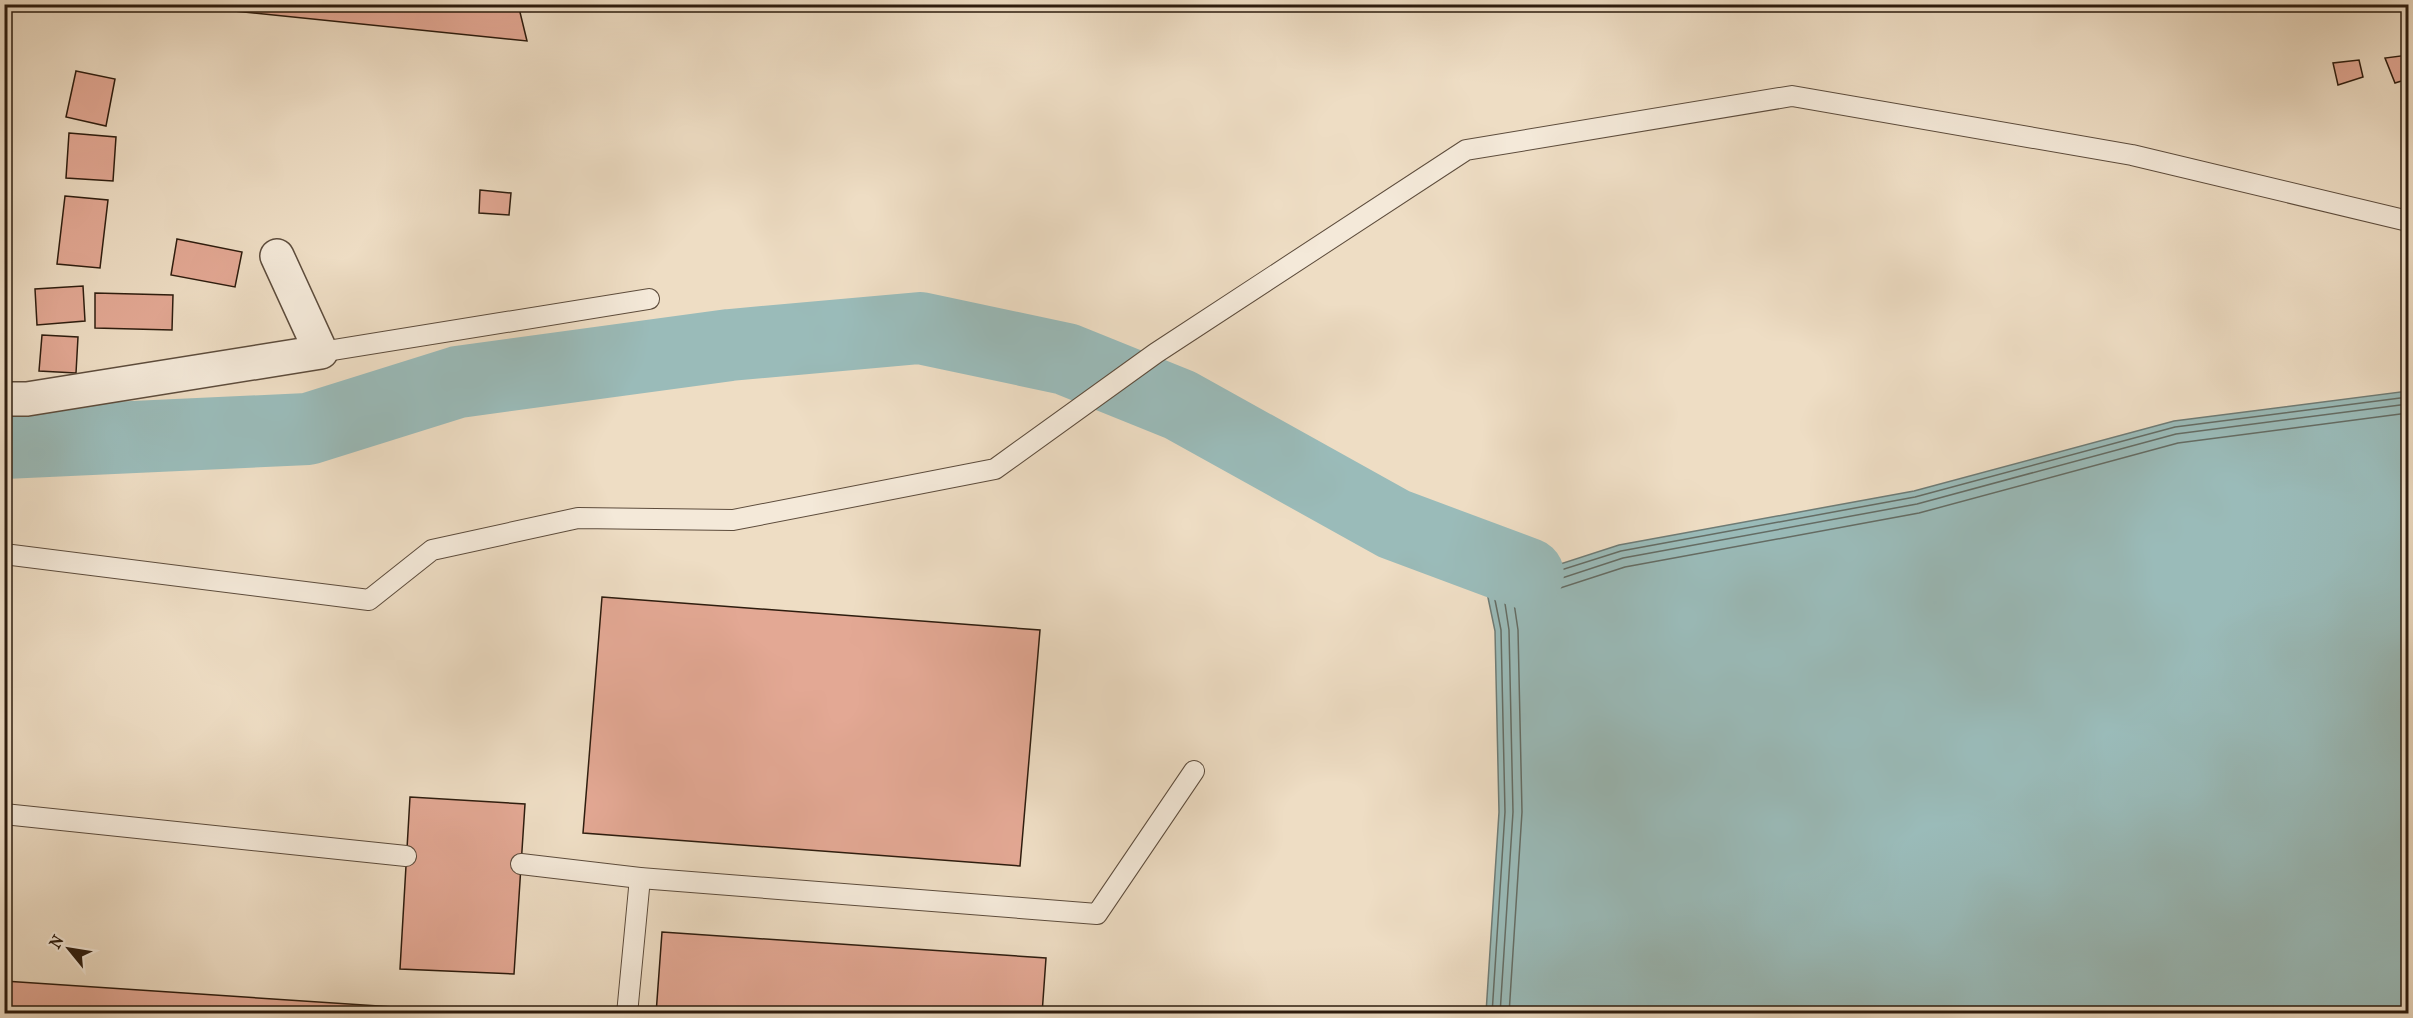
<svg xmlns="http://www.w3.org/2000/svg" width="2413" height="1018" font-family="'IM FELL French Canon',serif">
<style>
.water{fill:#9abbb9;stroke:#6e7b75;stroke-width:1.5}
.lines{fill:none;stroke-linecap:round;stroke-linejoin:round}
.shore{stroke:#646c64;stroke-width:1.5}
.river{stroke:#9abbb9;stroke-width:72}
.building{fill:#e3a894;stroke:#2d1c0e;stroke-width:1.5}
.lane-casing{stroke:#5d4c3c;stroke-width:22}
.street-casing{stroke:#5d4c3c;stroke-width:36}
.lane{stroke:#f4e9d9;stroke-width:20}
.street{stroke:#f4e9d9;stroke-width:33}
</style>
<rect width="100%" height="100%" fill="#eeddc4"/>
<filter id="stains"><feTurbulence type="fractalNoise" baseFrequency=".00333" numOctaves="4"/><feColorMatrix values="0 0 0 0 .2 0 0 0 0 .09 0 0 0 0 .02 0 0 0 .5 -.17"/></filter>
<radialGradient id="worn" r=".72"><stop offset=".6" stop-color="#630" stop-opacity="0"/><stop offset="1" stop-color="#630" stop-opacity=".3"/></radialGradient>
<path class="water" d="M2408,391V1013H1486L1499,812L1495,631L1486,588L1619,545L1914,491L2174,421Z"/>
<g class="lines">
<g class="shore">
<path d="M1492,1014L1505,812L1501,630L1494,595L1495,591L1621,551L1915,497L2175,427L2408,397"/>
<path d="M1500,1014L1513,812L1509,630L1504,597L1623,558L1917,504L2176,434L2408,404"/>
<path d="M1509,1014L1522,812L1518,630L1514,603L1625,567L1919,513L2178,443L2408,413"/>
</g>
<path class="river" d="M4,443L308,429L458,382L730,345L920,328L1066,359L1180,405L1394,524L1528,574"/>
</g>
<g class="building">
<path d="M165,4H518L527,41Z"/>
<path d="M2408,55V79L2395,83L2385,58Z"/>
<path d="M2359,60L2363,77L2338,85L2333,63Z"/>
<path d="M76,71L115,79L106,126L66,117Z"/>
<path d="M69,133L116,137L113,181L66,178Z"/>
<path d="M480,190L511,193L509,215L479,213Z"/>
<path d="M65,196L108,200L100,268L57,264Z"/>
<path d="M177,239L242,252L235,287L171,275Z"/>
<path d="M83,286L85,321L37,325L35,289Z"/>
<path d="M95,293L173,295L172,330L95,328Z"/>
<path d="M42,335L78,337L76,373L39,371Z"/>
<path d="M602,597L1040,630L1020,866L583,833Z"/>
<path d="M410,797L525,804L514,974L400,969Z"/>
<path d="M662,932L1046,958L1042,1014H656Z"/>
<path d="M4,981L500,1014H4Z"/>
</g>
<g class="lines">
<defs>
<g id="lane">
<path d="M321,352L649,299"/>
<path d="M4,554L369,600L432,550L578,518L733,520L995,469L1156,353L1466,150L1792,96L2132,155L2408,221"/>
<path d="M4,814L406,856"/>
<path d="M521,864L640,878L1097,914L1194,771"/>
<path d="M627,1014L640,878"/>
</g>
<path id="street" d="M4,399H27L321,352L277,256"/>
</defs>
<use href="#lane" class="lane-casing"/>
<use href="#street" class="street-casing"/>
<use href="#lane" class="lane"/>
<use href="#street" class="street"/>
</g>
<rect width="2413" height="1018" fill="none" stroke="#eeddc4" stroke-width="24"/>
<rect x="6" y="6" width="2401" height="1006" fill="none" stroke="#2d1c0e" stroke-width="3"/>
<rect x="12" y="12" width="2389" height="994" fill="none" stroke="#2d1c0e" stroke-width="1.5"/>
<g transform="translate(69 949) rotate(300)" stroke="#f4e9d9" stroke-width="4.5" paint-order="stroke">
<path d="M0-4.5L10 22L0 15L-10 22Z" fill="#2d1c0e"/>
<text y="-9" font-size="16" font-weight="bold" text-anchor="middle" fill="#2d1c0e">N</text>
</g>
<rect width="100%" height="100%" filter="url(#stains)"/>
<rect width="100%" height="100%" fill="url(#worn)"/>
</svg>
